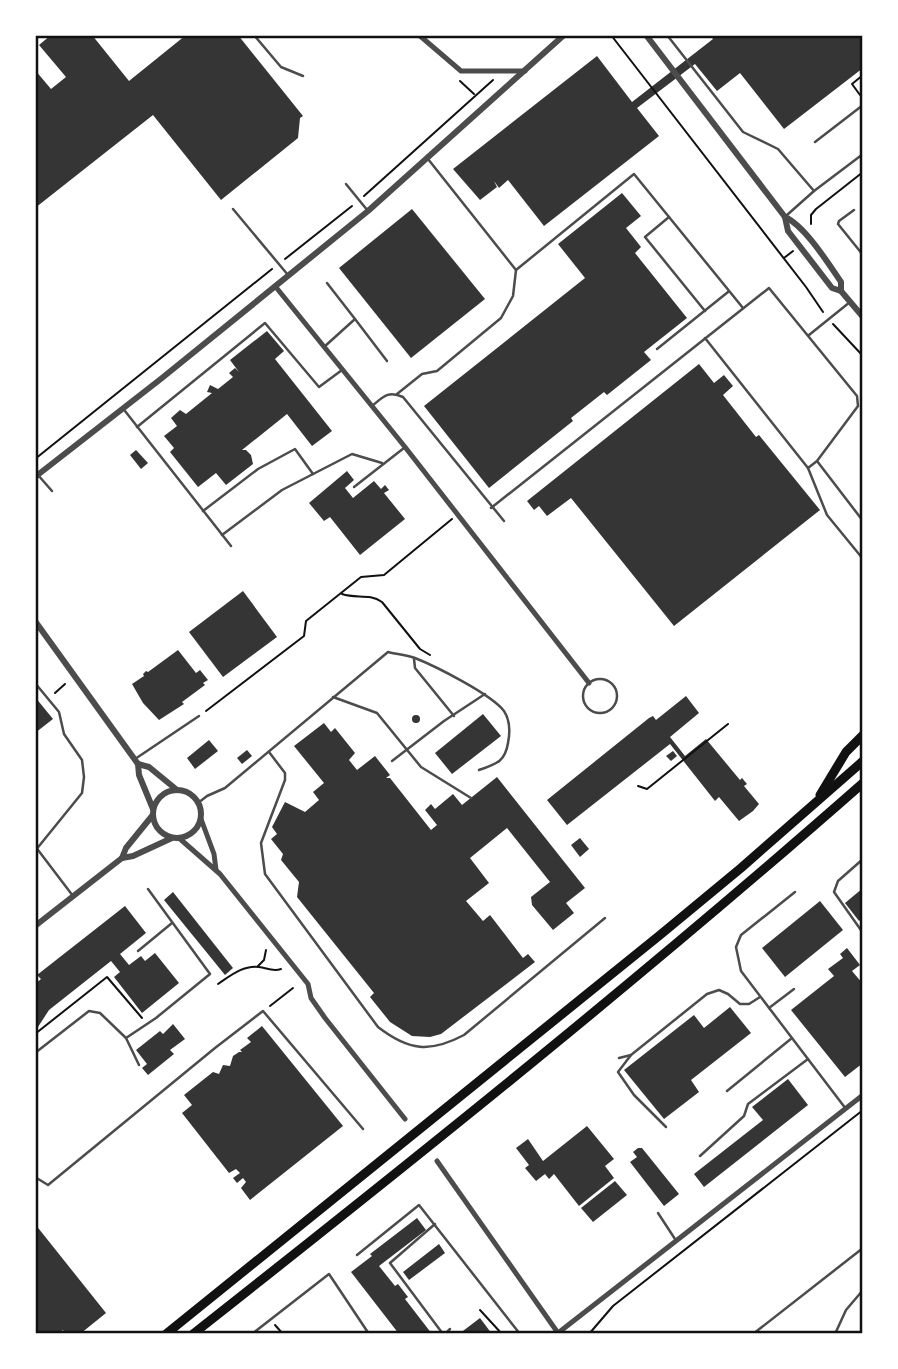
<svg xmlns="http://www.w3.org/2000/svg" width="898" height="1369" font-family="Lato,sans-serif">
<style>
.building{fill:#353535}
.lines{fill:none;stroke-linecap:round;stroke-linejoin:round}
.path{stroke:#111;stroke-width:2}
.service{stroke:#4c4c4c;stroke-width:2.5}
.minor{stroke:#4c4c4c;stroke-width:5}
.tertiary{stroke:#4c4c4c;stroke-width:6}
.trunk{stroke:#111;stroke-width:9}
.neatline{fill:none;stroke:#111;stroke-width:2.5}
</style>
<rect width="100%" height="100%" fill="#fff"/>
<g class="building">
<path d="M51,35H92L129,81L186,35H238L303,116L300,118L298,138L221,200L153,115L35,208V70L51,89L66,77L39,45Z"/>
<path d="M710,35H863V68L784,129L740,73L717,91L695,64L637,108L659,136L544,226L508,180L499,188L494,181L497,187L480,200L453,169L597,56L632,102L713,39Z"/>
<path d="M622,193L641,216L626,228L641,247L635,253L687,318L644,352L651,360L607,395L604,392L571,418L573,421L489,488L424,406L585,278L558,244Z"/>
<path d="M412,209L485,299L411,358L339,268Z"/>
<path d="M267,331L284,351L275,359L332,431L312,446L287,414L242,450H246L251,455L253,464L226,485L216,473L198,487L170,452L174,448L164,436L177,426L171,418L180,410L186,414L212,393L207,392L210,385L218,389L233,377L229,373L235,368L239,372L230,360Z"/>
<path d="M699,364L714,383L724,375L733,386L723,395L756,437L759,435L820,510L674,626L571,498L547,516L539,506L534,510L527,501Z"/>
<path d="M136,450L148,463L141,469L130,455Z"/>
<path d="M347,471L354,480L345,488L353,498L374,481L381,489L385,485L389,490L384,493L405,519L360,555L330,517L324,521L309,503Z"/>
<path d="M243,591L277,637L223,677L189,632Z"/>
<path d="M178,650L196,673L200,670L208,680L203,683L205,685L182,702L184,704L159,720L143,703L132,684L144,676L143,674L146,671L148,672Z"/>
<path d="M686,696L699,713L670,737L685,756L706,739L740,780L742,778L747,784L744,786L759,804L753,811L739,821L719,797L715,801L670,744L567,825L547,800L649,718L653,716L656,720Z"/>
<path d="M35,697L53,719L35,733Z"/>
<path d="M483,714L501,736L452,774L435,753Z"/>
<circle cx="416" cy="719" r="4"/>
<path d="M324,723L331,732L335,728L355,753L349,760L357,770L375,756L390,775L386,778H390L431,830L437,825L425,810L431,804L435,809L453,794L462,805L497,777L585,888L566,903L574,913L553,930L532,905L531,897L550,882L507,828L470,858L489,883L466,901L483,921L490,915L523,958L528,954L535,962L441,1034L430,1037L412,1036L390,1022L370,997L374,993L297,897L299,882L281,860L283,854L271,839L277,834L272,827L285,802L305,812L319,800L313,792L324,783L294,746Z"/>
<path d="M209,740L218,751L195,769L187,758Z"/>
<path d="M247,750L252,756L242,764L237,758Z"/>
<path d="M673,751L677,756L671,761L666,756Z"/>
<path d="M580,838L589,849L580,857L571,845Z"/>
<path d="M863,888V918L859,921L845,903Z"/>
<path d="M173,892L233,968L225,975L164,900Z"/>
<path d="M820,901L843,930L785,977L762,948Z"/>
<path d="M125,906L146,933L120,954L129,965L141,956L145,961L155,953L179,983L142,1013L114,977L120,972L111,961L49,1010L38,1027L35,1026V984L41,979L37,975Z"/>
<path d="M847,948L860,965L852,971L863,984V1063L845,1077L791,1010L834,976L828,969L843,958L840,954Z"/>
<path d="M730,1007L751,1033L691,1080L699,1092L664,1119L624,1070L694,1015L704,1028Z"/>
<path d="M173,1024L185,1039L170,1050L174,1054L148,1075L142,1068L147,1064L136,1050L160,1031L163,1034Z"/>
<path d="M262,1026L343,1126L250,1200L241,1188L246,1182L243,1178L237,1183L233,1178L240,1173L236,1169L229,1173L182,1113L192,1105L184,1095L213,1072L219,1074L223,1065L230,1066L233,1056L239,1052H242L240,1050L251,1042L247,1038Z"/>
<path d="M788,1079L808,1105L704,1187L694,1174L763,1120L752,1107Z"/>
<path d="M587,1126L614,1159L605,1166L614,1178L579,1206L554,1174L549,1179L545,1174L536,1181L525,1168L529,1165L516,1148L528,1139L543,1161Z"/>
<path d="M638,1148H642L679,1194L664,1206L630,1162L637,1157L633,1152Z"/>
<path d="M615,1181L627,1195L593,1222L581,1208Z"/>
<path d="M417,1218L426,1230L379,1266L395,1286L398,1284L408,1297L405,1299L432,1334H399L351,1272L372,1256L370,1254Z"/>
<path d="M35,1224L106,1313L80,1334H65L63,1330L58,1334H35Z"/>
<path d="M439,1244L445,1253L409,1280L403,1272Z"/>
<path d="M480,1318L492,1334H459Z"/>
</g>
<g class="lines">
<g class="path">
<path d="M611,35L806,287L823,312"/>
<path d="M460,81L474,94"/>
<path d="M860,95L852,84L863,75"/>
<path d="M364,196L493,80"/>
<path d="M811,224V215L816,209L863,172"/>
<path d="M784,258L793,251"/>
<path d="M285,259L352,206"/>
<path d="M833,324L863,356"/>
<path d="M35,459L272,269"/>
<path d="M342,594C356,599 369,593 382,602L420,649L430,655"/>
<path d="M55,693L65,684"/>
<path d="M206,711L304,636L306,621L361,577L384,575L452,519"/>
<path d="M638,786L647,789L728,724"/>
<path d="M258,966L264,960L266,950"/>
<path d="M218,984C230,976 243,965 259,967C267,968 273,972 281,969"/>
<path d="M270,1006L293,988"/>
<path d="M35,1034L107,977L142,1018"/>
<path d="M480,1310L502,1334"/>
<path d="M275,1325L283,1334L288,1332"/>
<path d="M589,1334L613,1306L863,1110"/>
</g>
<g class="service">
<path d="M254,35L281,67L303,76"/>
<path d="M667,35L743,132L778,149L814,191"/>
<path d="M815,142L863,105"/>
<path d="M346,184L368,211"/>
<path d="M233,209L288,275"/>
<path d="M854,210L839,221L838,224L863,255"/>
<path d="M787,215L814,191L863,154"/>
<path d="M516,270L634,174L669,217"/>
<path d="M705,311L645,237L669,217L743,308"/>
<path d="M355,319L387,361"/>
<path d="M809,335L850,302"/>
<path d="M705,338L808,468L817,461"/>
<path d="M324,347L355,319L327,283"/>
<path d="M657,349L728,292"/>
<path d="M397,394L422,374L437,371L501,318L513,296L516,270L428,159"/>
<path d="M372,406C383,397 388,390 403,397L504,521"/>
<path d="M125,411L231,546"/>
<path d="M137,427L265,323L319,387L342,370"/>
<path d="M808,468L827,515L863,559"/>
<path d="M38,475L52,491"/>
<path d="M354,487L404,448"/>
<path d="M491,508L769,288L857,396L858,406L817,461L863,521"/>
<path d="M203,511L258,469L295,449L313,474"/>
<path d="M222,535L282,490L352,454L382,463"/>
<path d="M414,659L415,668L454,716"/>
<circle cx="600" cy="696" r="17"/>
<path d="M35,683L59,712L64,734L82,760L84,777L82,793L35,851"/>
<path d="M333,697L377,713L421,767L471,798"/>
<path d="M269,752L285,773V780L261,843L265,874L378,1027C409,1051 430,1053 464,1035L605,918"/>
<path d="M135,759L199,716"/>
<path d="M392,761L444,721L485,694"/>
<path d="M198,803L207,796L225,788L388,652C396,654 406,655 415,658C435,666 491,694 504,711C510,720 510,733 508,743C505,762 496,764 479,770"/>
<path d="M35,846L73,896"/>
<path d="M863,859L838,881L834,892L863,933"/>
<path d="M795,892L741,935L736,947L741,971L846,1109"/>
<path d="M138,951L172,923"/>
<path d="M769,1008L794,989"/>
<path d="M126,1038L139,1065"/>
<path d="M35,1053L89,1011L100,1013L126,1038L156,1018L210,974L148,889"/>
<path d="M631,1055L618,1072L634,1095L666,1127"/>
<path d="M619,1058L631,1055L707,994L719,990L728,994L740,1004H749L760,997"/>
<path d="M727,1091L792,1038"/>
<path d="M700,1156L744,1116L748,1104L808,1059"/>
<path d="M35,1177L48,1185L215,1048L263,1011L363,1129"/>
<path d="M658,1213L675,1239"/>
<path d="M435,1224L390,1263L443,1334"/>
<path d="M357,1255L419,1205L520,1334"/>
<path d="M252,1334L329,1274L369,1334"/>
<path d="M445,1334L450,1329"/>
<path d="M753,1334L863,1248"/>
<path d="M835,1334L846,1310L863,1290"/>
</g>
<g class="minor">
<path d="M419,35L461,71H525"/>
<path d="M275,286L405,447L589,683"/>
<path d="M201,819L214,854L216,870"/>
<path d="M179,838L220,874L308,984L311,998L325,1018L405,1119"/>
<path d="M437,1161L558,1333"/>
<path d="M558,1333L863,1095"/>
</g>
<g class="tertiary">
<path d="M646,35L785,217L788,231L832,288L841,291"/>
<path d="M785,217C805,226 828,263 841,282V291L863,317"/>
<path d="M35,477L162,378L368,211L564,35"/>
<path d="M35,621L138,764L139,775L153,809"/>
<path d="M138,764L149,767L177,790"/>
<circle cx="177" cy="814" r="24"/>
<path d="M122,858L126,848L152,816"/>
<path d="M35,926L122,858L133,856L172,838"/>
</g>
<g class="trunk">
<path d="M820,795L846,752L863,735"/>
<path d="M166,1334L660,935L741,868L863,761"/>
<path d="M193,1334C420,1155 646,974 863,783"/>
</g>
</g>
<rect width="898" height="1369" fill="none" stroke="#ffffff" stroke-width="74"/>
<rect x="37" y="37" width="824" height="1295" class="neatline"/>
</svg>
